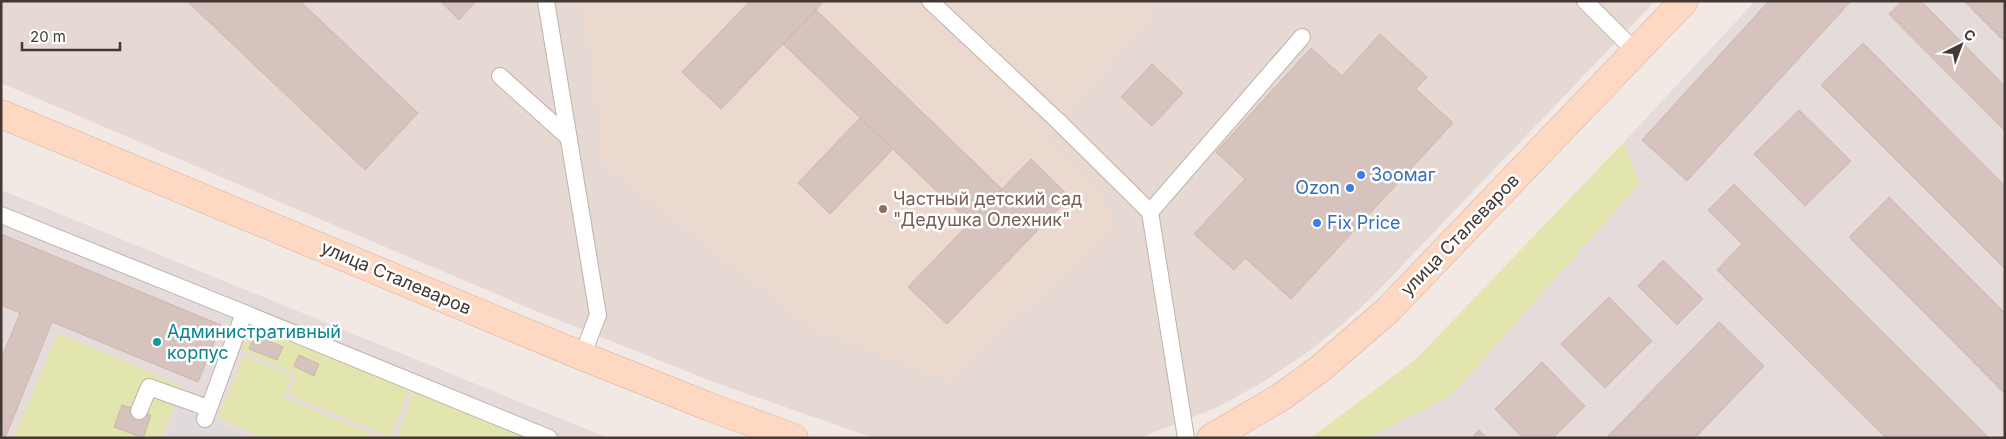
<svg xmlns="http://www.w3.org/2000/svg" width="2006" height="439" font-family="Inter,sans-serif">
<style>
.residential{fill:#e6d9d3}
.industrial{fill:#e4dbda}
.education{fill:#ebd8cf}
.green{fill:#e2e6ae}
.parking{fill:#e0dbda}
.building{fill:#d6c3bd;stroke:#ceb5ae}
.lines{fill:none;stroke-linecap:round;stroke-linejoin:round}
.lane-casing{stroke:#c0b1aa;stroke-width:18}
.secondary-casing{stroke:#d7af99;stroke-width:29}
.lane{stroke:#fff;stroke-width:16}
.secondary{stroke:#fdd9c3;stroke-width:28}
.shop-dot{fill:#3f7fe0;stroke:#fff;stroke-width:2}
.education-dot{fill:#8d6e63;stroke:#fff;stroke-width:2}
.culture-dot{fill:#0f9aa8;stroke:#fff;stroke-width:2}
.labels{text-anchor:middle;stroke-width:5;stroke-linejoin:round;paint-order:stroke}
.shop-label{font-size:18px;fill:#366cbe;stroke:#fff;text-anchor:start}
.education-label{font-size:18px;fill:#785e54;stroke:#fff;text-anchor:start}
.street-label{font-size:18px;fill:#443834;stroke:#fff}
.culture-label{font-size:18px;fill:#0d838f;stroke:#fff;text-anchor:start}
</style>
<rect width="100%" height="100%" fill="#f2e9e5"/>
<path class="residential" d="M1,1H1655L1373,296L1344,323L1309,351L1265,381L1218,407L1140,438H874L719,384L531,309L1,83Z"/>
<g class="industrial">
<path d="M1755,1H2005V438H1367L1451,396L1640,183L1623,143Z"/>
<path d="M1,190L608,438H1Z"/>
</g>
<path class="education" d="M582,1H1144L1157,16L1046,135L1100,189L1115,228L948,382L812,329L604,166Z"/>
<g class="green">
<path d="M1623,143L1640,183L1451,396L1367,438H1310L1416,359Z"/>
<path d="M254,322L411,386L390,437L288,394L296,375L242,350Z"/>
<path d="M58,333L182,386L161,438H14Z"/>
<path d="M244,356L292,376L283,397L381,438H264L218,418Z"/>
<path d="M416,388L535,438H396Z"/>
</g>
<path class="parking" d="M179,408L250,438H167Z"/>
<g class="building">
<path d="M187,1H300L418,113L365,170Z"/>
<path d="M440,1H476L459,20Z"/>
<path d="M750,1H824L721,109L682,72Z"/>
<path d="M1769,1H1851L1687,181L1642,140Z"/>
<path d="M1902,1H1921L2005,86V131L1889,14Z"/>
<path d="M1964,1H2005V42Z"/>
<path d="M816,10L1002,189L970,223L783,44Z"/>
<path d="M1380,34L1427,77L1416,89L1453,123L1291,299L1245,258L1234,270L1194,234L1245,179L1216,152L1311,48L1342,76Z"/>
<path d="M1863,43L2005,186V269L1821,85Z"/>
<path d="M1152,64L1183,93L1152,126L1121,97Z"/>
<path d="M1799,110L1851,161L1805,206L1754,154Z"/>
<path d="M860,118L893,149L830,214L798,183Z"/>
<path d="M1031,159L1070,197L947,324L908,287Z"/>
<path d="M1734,184L1989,438H1886L1717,270L1742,244L1708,210Z"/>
<path d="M1889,197L2005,313V394L1849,237Z"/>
<path d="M1,234L221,325L198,382L52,322L5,438H1V359L20,313L1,305Z"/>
<path d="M1663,260L1703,299L1677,325L1638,286Z"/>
<path d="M1609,297L1652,341L1605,388L1561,344Z"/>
<path d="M1719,322L1764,366L1695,438H1606Z"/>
<path d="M255,335L283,347L277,360L249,349Z"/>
<path d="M299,355L319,364L314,376L294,366Z"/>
<path d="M1542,362L1585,406L1553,438H1523L1495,409Z"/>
<path d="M122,405L151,415L143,438L114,427Z"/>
<path d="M1479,430L1487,438H1472Z"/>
</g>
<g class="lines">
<defs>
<g id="lane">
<path d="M546,1L598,315L582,356"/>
<path d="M930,1L1058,121L1150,212L1186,438"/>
<path d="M1585,1L1636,52"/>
<path d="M500,76L569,138"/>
<path d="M1150,212L1302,37"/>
<path d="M1,215L244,313L205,419"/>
<path d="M244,313L549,438"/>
<path d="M139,411L149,387L208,408"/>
</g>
<g id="secondary">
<path d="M1,114L582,356L710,407L794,438"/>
<path d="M1211,438L1281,397L1321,368L1388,310L1684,1"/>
</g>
</defs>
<use href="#lane" class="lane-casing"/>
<use href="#secondary" class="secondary-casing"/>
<use href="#lane" class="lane"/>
<use href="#secondary" class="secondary"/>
</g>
<g class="shop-dot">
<circle cx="1361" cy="175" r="5"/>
<circle cx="1350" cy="188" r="5"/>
<circle cx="1317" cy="223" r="5"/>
</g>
<circle class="education-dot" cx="883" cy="209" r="5"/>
<circle class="culture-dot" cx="157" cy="342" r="5"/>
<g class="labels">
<g class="shop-label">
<text x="1371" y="181">Зоомаг</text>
<text x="1340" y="194" text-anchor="end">Ozon</text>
<text x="1327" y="229">Fix Price</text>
</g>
<g class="education-label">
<text x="893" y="205">Частный детский сад<tspan x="893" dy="21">"Дедушка Олехник"</tspan></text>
</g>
<g class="street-label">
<text transform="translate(1460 235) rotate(-46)" y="6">улица Сталеваров</text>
<text transform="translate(396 278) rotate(23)" y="6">улица Сталеваров</text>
</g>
<g class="culture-label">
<text x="167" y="338">Административный<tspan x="167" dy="21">корпус</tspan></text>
</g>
</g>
<rect width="2006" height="439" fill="none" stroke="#443834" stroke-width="5"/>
<g transform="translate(1961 45) rotate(42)" stroke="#ffffff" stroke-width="4" paint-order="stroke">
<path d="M0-4L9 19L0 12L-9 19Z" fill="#443834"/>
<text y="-8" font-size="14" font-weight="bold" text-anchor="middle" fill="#443834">С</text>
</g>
<path d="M22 42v8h98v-8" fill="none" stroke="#443834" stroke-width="2.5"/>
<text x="30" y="42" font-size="15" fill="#443834" stroke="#ffffff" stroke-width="4" paint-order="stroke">20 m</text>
</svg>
